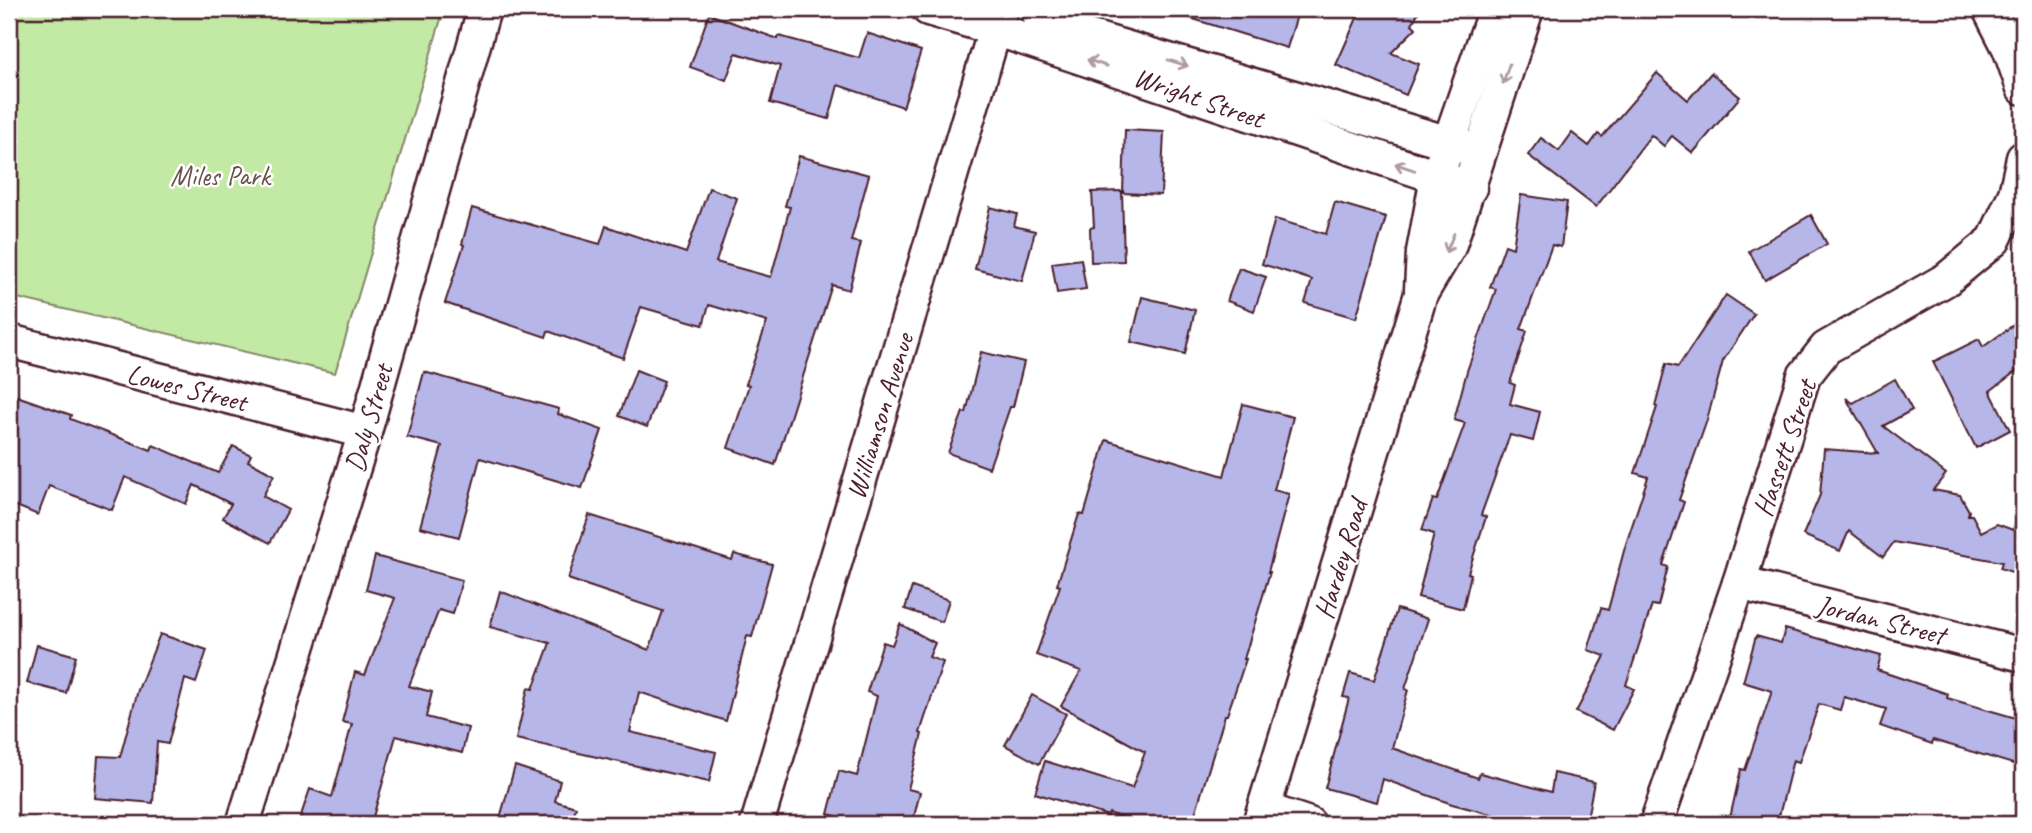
<svg xmlns="http://www.w3.org/2000/svg" width="2032" height="833" font-family="Caveat,sans-serif">
<style>
.green{fill:#c2eaa5;stroke:#868468;stroke-width:2}
.building{fill:#b7b6e8;stroke:#4a1f2b;stroke-width:2}
.lines{fill:none;stroke-linecap:round;stroke-linejoin:round}
.minor-casing{stroke:#4a1f2b;stroke-width:37}
.minor{stroke:#fff;stroke-width:32}
.oneway{stroke:#ae9aa0}
.labels{text-anchor:middle;stroke-width:5;stroke-linejoin:round;paint-order:stroke}
.street-label{font-size:28px;fill:#4a1f2b;stroke:#fff}
.park-label{font-size:28px;fill:#68524a;stroke:#fff}
</style>
<rect width="100%" height="100%" fill="#fff"/>
<filter id="ink" filterUnits="userSpaceOnUse"><feTurbulence type="fractalNoise" baseFrequency=".0143" numOctaves="2"/><feDisplacementMap in="SourceGraphic" scale="14" xChannelSelector="R" yChannelSelector="G"/><feConvolveMatrix kernelMatrix="1 2 1 2 8 2 1 2 1" color-interpolation-filters="sRGB"/></filter>
<g filter="url(#ink)">
<path class="green" d="M9,9H444L335,373L9,296Z"/>
<g class="building">
<path d="M1180,9H1299L1287,48L1180,15Z"/>
<path d="M1361,9H1420L1412,24L1416,28L1391,53L1419,64L1406,95L1336,65Z"/>
<path d="M709,14L778,39L779,36L859,58L867,33L921,51L903,107L838,85L829,119L770,103L780,66L736,53L726,80L690,67Z"/>
<path d="M1657,73L1688,100L1711,73L1740,97L1693,153L1672,136L1664,146L1651,135L1596,207L1528,155L1541,138L1559,151L1572,133L1589,146L1598,134L1602,137Z"/>
<path d="M1125,130L1164,132L1161,195L1123,193Z"/>
<path d="M799,156L869,175L851,241L861,243L849,290L832,285L775,465L728,448L749,385L746,384L767,322L709,305L703,325L641,307L623,358L548,331L546,337L445,303L464,245L462,244L472,208L600,244L606,226L686,253L709,188L737,198L716,262L771,277L790,207L785,206Z"/>
<path d="M1122,191L1124,261L1091,262L1090,228L1094,227L1092,192Z"/>
<path d="M1521,195L1567,202L1561,247L1552,245L1521,329L1527,331L1510,383L1515,385L1510,404L1540,412L1533,441L1510,435L1481,515L1486,517L1468,573L1471,574L1463,609L1418,597L1434,534L1422,530L1433,499L1437,500L1465,423L1454,420L1467,371L1496,289L1490,287L1505,245L1513,248Z"/>
<path d="M1335,202L1386,217L1356,318L1305,303L1312,280L1262,264L1275,219L1326,234Z"/>
<path d="M990,207L1017,214L1014,226L1035,231L1022,281L975,269Z"/>
<path d="M1811,215L1827,244L1765,280L1749,251Z"/>
<path d="M1081,259L1086,289L1057,293L1052,263Z"/>
<path d="M1239,268L1266,277L1254,311L1227,301Z"/>
<path d="M1726,295L1754,314L1723,361L1707,420L1679,500L1684,502L1663,565L1668,567L1658,606L1652,605L1626,685L1634,689L1613,730L1576,712L1605,656L1588,650L1601,608L1608,610L1625,547L1648,477L1635,473L1657,407L1655,406L1666,364L1678,367Z"/>
<path d="M1142,297L1195,310L1185,354L1131,342Z"/>
<path d="M2023,318V366L1990,391L2010,430L1976,448L1933,362L1979,339L1983,347Z"/>
<path d="M981,352L1024,362L1013,407H1010L989,468L948,453L963,412L966,413Z"/>
<path d="M636,370L664,381L647,427L619,416Z"/>
<path d="M424,372L559,409L558,414L602,430L582,488L480,458L459,537L420,527L442,446L407,437Z"/>
<path d="M1895,379L1912,410L1883,426L1946,474L1933,490L1960,495L1969,511L1968,515H1972L1981,532L1997,524L2013,530L2020,511H2023V576L2000,568L2002,562L1894,542L1883,557L1849,531L1840,551L1803,535L1820,495L1824,449L1878,453L1846,398L1853,403Z"/>
<path d="M14,395L71,415L70,419L151,450L153,445L218,473L233,446L251,455L248,461L274,475L263,496L288,510L270,543L223,518L231,504L194,485L186,504L125,477L112,510L49,486L38,515L9,503V410Z"/>
<path d="M1243,404L1293,417L1274,490L1289,494L1268,572H1270L1244,659H1246L1227,715H1225L1192,824H1140L1109,813L1108,816L1035,793L1045,761L1132,788L1145,752L1061,706L1081,671L1036,655L1060,586L1057,585L1079,514L1084,515L1106,440L1224,476Z"/>
<path d="M589,515L732,560L734,554L772,564L752,637L747,636L726,721L639,692L630,732L716,752L709,782L516,739L528,688L533,689L550,643L490,627L500,591L649,650L663,611L568,579Z"/>
<path d="M375,556L462,580L453,614L439,610L409,686L432,692L426,717L468,728L462,753L396,736L371,824H298L310,789L332,797L352,724L342,722L355,672L365,675L395,598L366,590Z"/>
<path d="M912,587L949,600L942,622L905,609Z"/>
<path d="M1397,609L1428,619L1405,689L1408,690L1392,748L1478,778L1480,773L1551,792L1554,773L1594,782L1586,824H1548L1522,819L1521,822L1452,804L1383,779L1377,802L1325,788L1349,698L1343,697L1350,673L1374,680Z"/>
<path d="M900,624L935,643L929,657L943,662L920,733L922,734L908,789L920,792L913,821L897,817L895,824H867L828,814L839,771L857,776L877,696L867,692L883,642L892,645Z"/>
<path d="M1785,629L1881,656L1877,670L1948,694L1947,698L2023,720V767L1933,740L1932,744L1880,726L1886,709L1844,697L1840,710L1819,704L1799,762L1793,760L1777,824H1753L1730,818L1741,769L1745,770L1772,691L1743,682L1756,636L1781,643Z"/>
<path d="M160,634L207,650L196,683L185,679L168,744L157,742L153,803L95,798L98,756L120,757L138,690Z"/>
<path d="M37,645L76,656L66,693L27,683Z"/>
<path d="M1032,695L1066,714L1039,764L1005,745Z"/>
<path d="M515,766L560,781L555,801L576,807L571,824H521L500,818Z"/>
</g>
<g class="lines">
<defs>
<g id="minor">
<path d="M928,9L995,29L1470,188"/>
<path d="M1989,9L2009,48L2023,88"/>
<path d="M1040,22L1480,152"/>
<path d="M1421,289L1423,252L1437,177L1495,9"/>
<path d="M9,341L365,432"/>
<path d="M1739,583L2023,655"/>
<path d="M1264,809L1309,824"/>
<path d="M243,824L365,432L484,9"/>
<path d="M757,824L1001,9"/>
<path d="M1259,824L1421,294L1449,247L1527,9"/>
<path d="M1656,824L1739,583L1804,376L1826,348L1947,279L1994,240L2015,194L2023,158"/>
</g>
</defs>
<use href="#minor" class="minor-casing"/>
<use href="#minor" class="minor"/>
</g>
<defs><path id="oneway-shaft" d="M-6 0H5M1.5-3L5.5 0L1.5 3" fill="none" stroke-width="1.6" stroke-linecap="round" stroke-linejoin="round" transform="scale(1.75)"/></defs>
<g class="oneway">
<use href="#oneway-shaft" transform="translate(1097 63) rotate(-161)"/>
<use href="#oneway-shaft" transform="translate(1178 63) rotate(17)"/>
<use href="#oneway-shaft" transform="translate(1506 74) rotate(108)"/>
<use href="#oneway-shaft" transform="translate(1405 167) rotate(-161)"/>
<use href="#oneway-shaft" transform="translate(1450 243) rotate(113)"/>
</g>
</g>
<g class="labels">
<g class="street-label">
<text transform="translate(1199 97) rotate(19)" y="10">Wright Street</text>
<text transform="translate(187 387) rotate(14)" y="10">Lowes Street</text>
<text transform="translate(879 416) rotate(-73)" y="10">Williamson Avenue</text>
<text transform="translate(368 418) rotate(-74)" y="10">Daly Street</text>
<text transform="translate(1784 448) rotate(-71)" y="10">Hassett Street</text>
<text transform="translate(1340 559) rotate(-73)" y="10">Hardey Road</text>
<text transform="translate(1881 619) rotate(14)" y="10">Jordan Street</text>
</g>
<g class="park-label">
<text x="220" y="185">Miles Park</text>
</g>
</g>
<rect width="2032" height="833" fill="none" stroke="#fff" stroke-width="35"/>
<rect x="18" y="18" width="1997" height="798" fill="none" stroke="#4a1f2b" stroke-width="2.5" filter="url(#ink)"/>
</svg>
